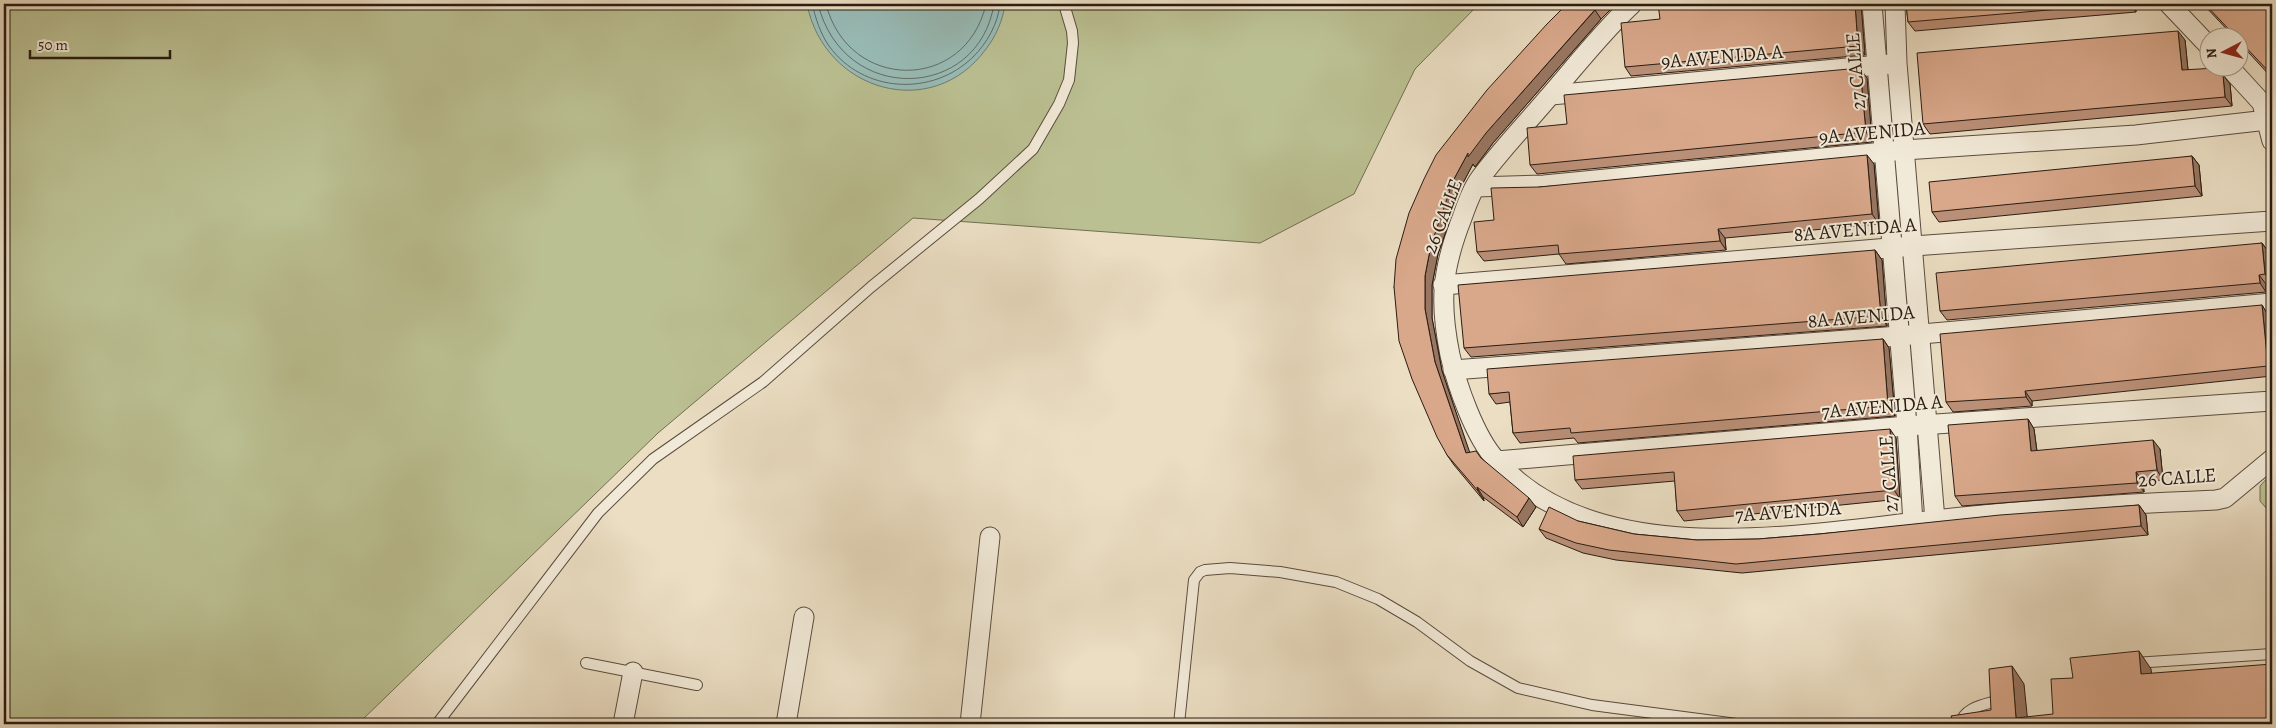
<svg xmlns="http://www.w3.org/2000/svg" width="2276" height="728" font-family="Alegreya,serif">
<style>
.green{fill:#bbc092;stroke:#726e52}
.water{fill:#98bcb7;stroke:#6c7c75}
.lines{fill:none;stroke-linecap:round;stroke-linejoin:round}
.shore{stroke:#616c65;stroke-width:1}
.service-casing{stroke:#5a4c3f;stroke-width:12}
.minor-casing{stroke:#5a4c3f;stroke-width:21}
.service{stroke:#f2ead8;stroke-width:10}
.minor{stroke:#f2ead8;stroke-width:19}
.wall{fill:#bb9078;stroke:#2a1c13}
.shaded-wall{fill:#987661;stroke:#2a1c13}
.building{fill:#d9a88b;stroke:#2a1c13}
.labels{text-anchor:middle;stroke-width:4;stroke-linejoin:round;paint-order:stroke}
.street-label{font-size:20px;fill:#2a1c13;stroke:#f2ead8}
</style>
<rect width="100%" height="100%" fill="#ebdec3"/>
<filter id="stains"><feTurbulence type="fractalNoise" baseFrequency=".004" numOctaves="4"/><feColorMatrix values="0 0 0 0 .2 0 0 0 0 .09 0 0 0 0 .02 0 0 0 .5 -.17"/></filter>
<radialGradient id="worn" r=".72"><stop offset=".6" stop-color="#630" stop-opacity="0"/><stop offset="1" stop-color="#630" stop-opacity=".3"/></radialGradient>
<g class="green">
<path d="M4,4H1479L1415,69L1354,194L1260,243L913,218L658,433L358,724H4Z"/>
<path d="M2272,473V515L2260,501V486Z"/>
</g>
<path class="water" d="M807,4H1005C1003,20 996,36 986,49C932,123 824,91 807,4Z"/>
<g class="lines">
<g class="shore">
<path d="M812,4C816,19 820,33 829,46C863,93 932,97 973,57C987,43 998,24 1000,4"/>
<path d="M818,4C843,106 979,101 994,4"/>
<path d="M826,4C848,92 966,93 986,4"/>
</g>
<defs>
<g id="service">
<path d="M586,663L697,685"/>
<path d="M2134,663L2272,654"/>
<path d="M437,724L598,513L653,459L763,382L871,287L979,199L1033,149L1059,104L1069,80L1073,43L1072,31L1064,4"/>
<path d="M1179,724L1194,580L1200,572L1205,570L1230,568L1280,572L1336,582L1378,599L1417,622L1470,661L1518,688L1592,705L1737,724"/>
<path d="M1960,724C1964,708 1982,705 1996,701"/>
</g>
<g id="minor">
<path d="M1632,4C1601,33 1575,67 1547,99C1525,125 1501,150 1481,177C1472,189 1467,204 1462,218C1442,269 1439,301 1450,355C1457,386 1475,437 1496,460C1595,574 1803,534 1935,520C2029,509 2122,504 2216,500L2225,498L2272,459"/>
<path d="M1872,4L1907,426L1913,523"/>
<path d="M1895,4L1897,63L1935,520"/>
<path d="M2169,4L2208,45"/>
<path d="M2230,68L2262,103L2272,141"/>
<path d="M1551,95L1891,64"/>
<path d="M1475,187L1544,185L1904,150L2136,135L2267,120L2272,122"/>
<path d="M1443,285L1913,246L2272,221"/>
<path d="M1453,370L1899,336L2272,303"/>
<path d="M1496,461L1907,426L2272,401"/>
<path d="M623,724L633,672"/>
<path d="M786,724L804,617"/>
<path d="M970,724L990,537"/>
</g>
</defs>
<use href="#service" class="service-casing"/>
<use href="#minor" class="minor-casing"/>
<use href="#service" class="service"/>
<use href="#minor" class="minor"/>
</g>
<g class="wall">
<path d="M1567,4H1616L1601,19L1493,143L1475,167L1473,164L1455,198L1457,200L1438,254L1432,285V318L1442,371L1469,452L1481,458L1536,507L1523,527L1483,497L1484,501L1454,465L1447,455L1394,287Z"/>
<path d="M1906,4H2135L2136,12L1915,31L1908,22Z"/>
<path d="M2203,4H2272V78L2238,41V38H2235Z"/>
<path d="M1861,5L1865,55L1631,76L1625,67Z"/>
<path d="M2185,40L2188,70L2230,84L2232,106L1930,134L1923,124Z"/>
<path d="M1867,78L1872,142L1537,174L1530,165L1567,124Z"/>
<path d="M2192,156L2199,165L2202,196L1939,222L1932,212Z"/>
<path d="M1874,164L1879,224L1725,238L1726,250L1566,264L1559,254L1484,261L1477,252L1494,220L1539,187Z"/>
<path d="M2262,243L2269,253L2272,283L2266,284V292L1947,320L1940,311Z"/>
<path d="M1875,250L1882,260L1887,326L1471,357L1464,348Z"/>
<path d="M2262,305L2268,315L2272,356V376L2032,401V406L1953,412L1946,402Z"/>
<path d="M1883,339L1889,348L1895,416L1578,443L1574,438L1520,443L1513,433L1510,402L1496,404L1489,394Z"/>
<path d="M2028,419L2034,429L2037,451L2160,449L2163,480L2143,481L2144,492L1962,506L1955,496Z"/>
<path d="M1896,438L1900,499L1684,521L1677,511L1675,481L1582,489L1575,480Z"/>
<path d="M2139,505L2146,515L2148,535L1742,573L1616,560L1583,553L1546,538L1539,529L1578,521L1634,534L1697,540L1758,539L1819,534Z"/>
</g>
<g class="shaded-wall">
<path d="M1855,4H1861L1865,55L1858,46Z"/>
<path d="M2130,4H2135L2136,12Z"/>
<path d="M1595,10L1601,19L1493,143L1475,167L1473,164L1455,198L1457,200L1438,254L1432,285V318L1442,371L1473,462L1466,453L1435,362L1425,309V276L1431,245L1448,190L1468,153L1486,133Z"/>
<path d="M2178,31L2185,40L2189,80L2182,70Z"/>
<path d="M1860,68L1867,78L1872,142L1866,132Z"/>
<path d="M2223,75L2230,84L2232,106L2225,97Z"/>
<path d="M1867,155L1874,164L1879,224L1872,214Z"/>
<path d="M2192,156L2199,165L2202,196L2195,186Z"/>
<path d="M1718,229L1725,238L1726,250L1720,241Z"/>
<path d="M2262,243L2269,253L2272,283L2265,274Z"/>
<path d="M1875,250L1882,260L1887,326L1881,316Z"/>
<path d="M2259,275L2266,284V292L2260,283Z"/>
<path d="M2262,305L2268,315L2272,356V373L2268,366Z"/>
<path d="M1883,339L1889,348L1895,416L1888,406Z"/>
<path d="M2025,391L2032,401V406L2026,397Z"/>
<path d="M2028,419L2034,429L2038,460L2031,451Z"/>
<path d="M1890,429L1896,438L1900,499L1894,490Z"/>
<path d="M2153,440L2160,449L2163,480L2157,470Z"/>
<path d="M2136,472L2143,481L2144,492L2137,483Z"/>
<path d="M1477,487L1483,497L1484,501L1478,491Z"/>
<path d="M1529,498L1536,507L1523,527L1517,517Z"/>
<path d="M2139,505L2146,515L2148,535L2141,526Z"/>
<path d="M2139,651L2151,669L2154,692L2141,674Z"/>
<path d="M2012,666L2024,684L2028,724L2016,718Z"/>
</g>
<g class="building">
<path d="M1567,4H1600L1486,133L1468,157V153L1448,190H1450L1431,245L1425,276V309L1435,362L1466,453L1476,451L1481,458L1529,498L1517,517L1477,487L1478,491L1447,455L1437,437L1412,379L1399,341L1394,287L1396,259L1409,213L1424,179L1436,155L1487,90L1547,24Z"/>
<path d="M1658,4H1855L1858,46L1625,67L1621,23L1660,19Z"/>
<path d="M1906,4H2119L1908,22Z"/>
<path d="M2205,4H2272V75L2238,39V38H2237Z"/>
<path d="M2178,31L2182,70L2216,68L2223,75L2225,97L1923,124L1917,53Z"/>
<path d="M1860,68L1866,132L1530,165L1527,128L1567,124L1564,95Z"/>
<path d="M1867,155L1872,214L1718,229L1720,241L1559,254L1558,245L1477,252L1474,222L1494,220L1491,188L1539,187Z"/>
<path d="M2192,156L2195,186L1932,212L1929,182Z"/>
<path d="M2262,243L2265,274L2259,275L2260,283L1940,311L1936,273Z"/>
<path d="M1875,250L1881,316L1464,348L1458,285Z"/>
<path d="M2262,305L2268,366L2025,391L2026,397L1946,402L1940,334Z"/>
<path d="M1883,339L1888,406L1571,433L1570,428L1513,433L1509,392L1489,394L1487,369Z"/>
<path d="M2028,419L2031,451L2153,440L2157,470L2136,472L2137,483L1955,496L1948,425Z"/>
<path d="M1890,429L1894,490L1677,511L1674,472L1575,480L1573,456Z"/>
<path d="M2139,505L2141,526L1736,564L1609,550L1576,543L1539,529L1549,507L1578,521L1634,534L1697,540L1758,539L1819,534L2000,515Z"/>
<path d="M2139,651L2141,674L2272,664V724H1954L1951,716L1991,710L1989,669L2012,666L2016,718L2053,714L2051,679L2073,678L2070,658Z"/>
</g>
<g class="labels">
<g class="street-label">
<text transform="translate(1722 56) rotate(-5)" y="7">9A AVENIDA A</text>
<text transform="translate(1855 71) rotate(-95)" y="7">27 CALLE</text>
<text transform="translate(1872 132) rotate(-5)" y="7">9A AVENIDA</text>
<text transform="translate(1442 216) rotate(-69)" y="7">26 CALLE</text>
<text transform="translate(1855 229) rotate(-5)" y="7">8A AVENIDA A</text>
<text transform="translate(1861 316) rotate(-5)" y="7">8A AVENIDA</text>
<text transform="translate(1882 406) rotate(-5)" y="7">7A AVENIDA A</text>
<text transform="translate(1888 474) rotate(-94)" y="7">27 CALLE</text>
<text transform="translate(2177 477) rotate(-4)" y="7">26 CALLE</text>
<text transform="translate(1788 511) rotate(-4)" y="7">7A AVENIDA</text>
</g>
</g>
<rect width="2276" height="728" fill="none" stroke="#ebdec3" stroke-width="20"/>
<rect x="5" y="5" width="2266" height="718" fill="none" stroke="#2a1c13" stroke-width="2.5"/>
<rect x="10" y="10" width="2256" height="708" fill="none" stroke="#2a1c13"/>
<g transform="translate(2224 52) rotate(264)"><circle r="24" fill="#f2ead8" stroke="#a29889"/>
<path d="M0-4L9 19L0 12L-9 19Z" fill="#8f2418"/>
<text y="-8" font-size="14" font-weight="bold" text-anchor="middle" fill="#2a1c13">N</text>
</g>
<path d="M30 50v8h140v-8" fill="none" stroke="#2a1c13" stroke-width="2.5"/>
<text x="38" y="50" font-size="15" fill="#2a1c13" stroke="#f2ead8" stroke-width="4" paint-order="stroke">50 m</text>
<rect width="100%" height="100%" filter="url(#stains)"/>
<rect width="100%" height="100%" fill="url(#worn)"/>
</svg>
